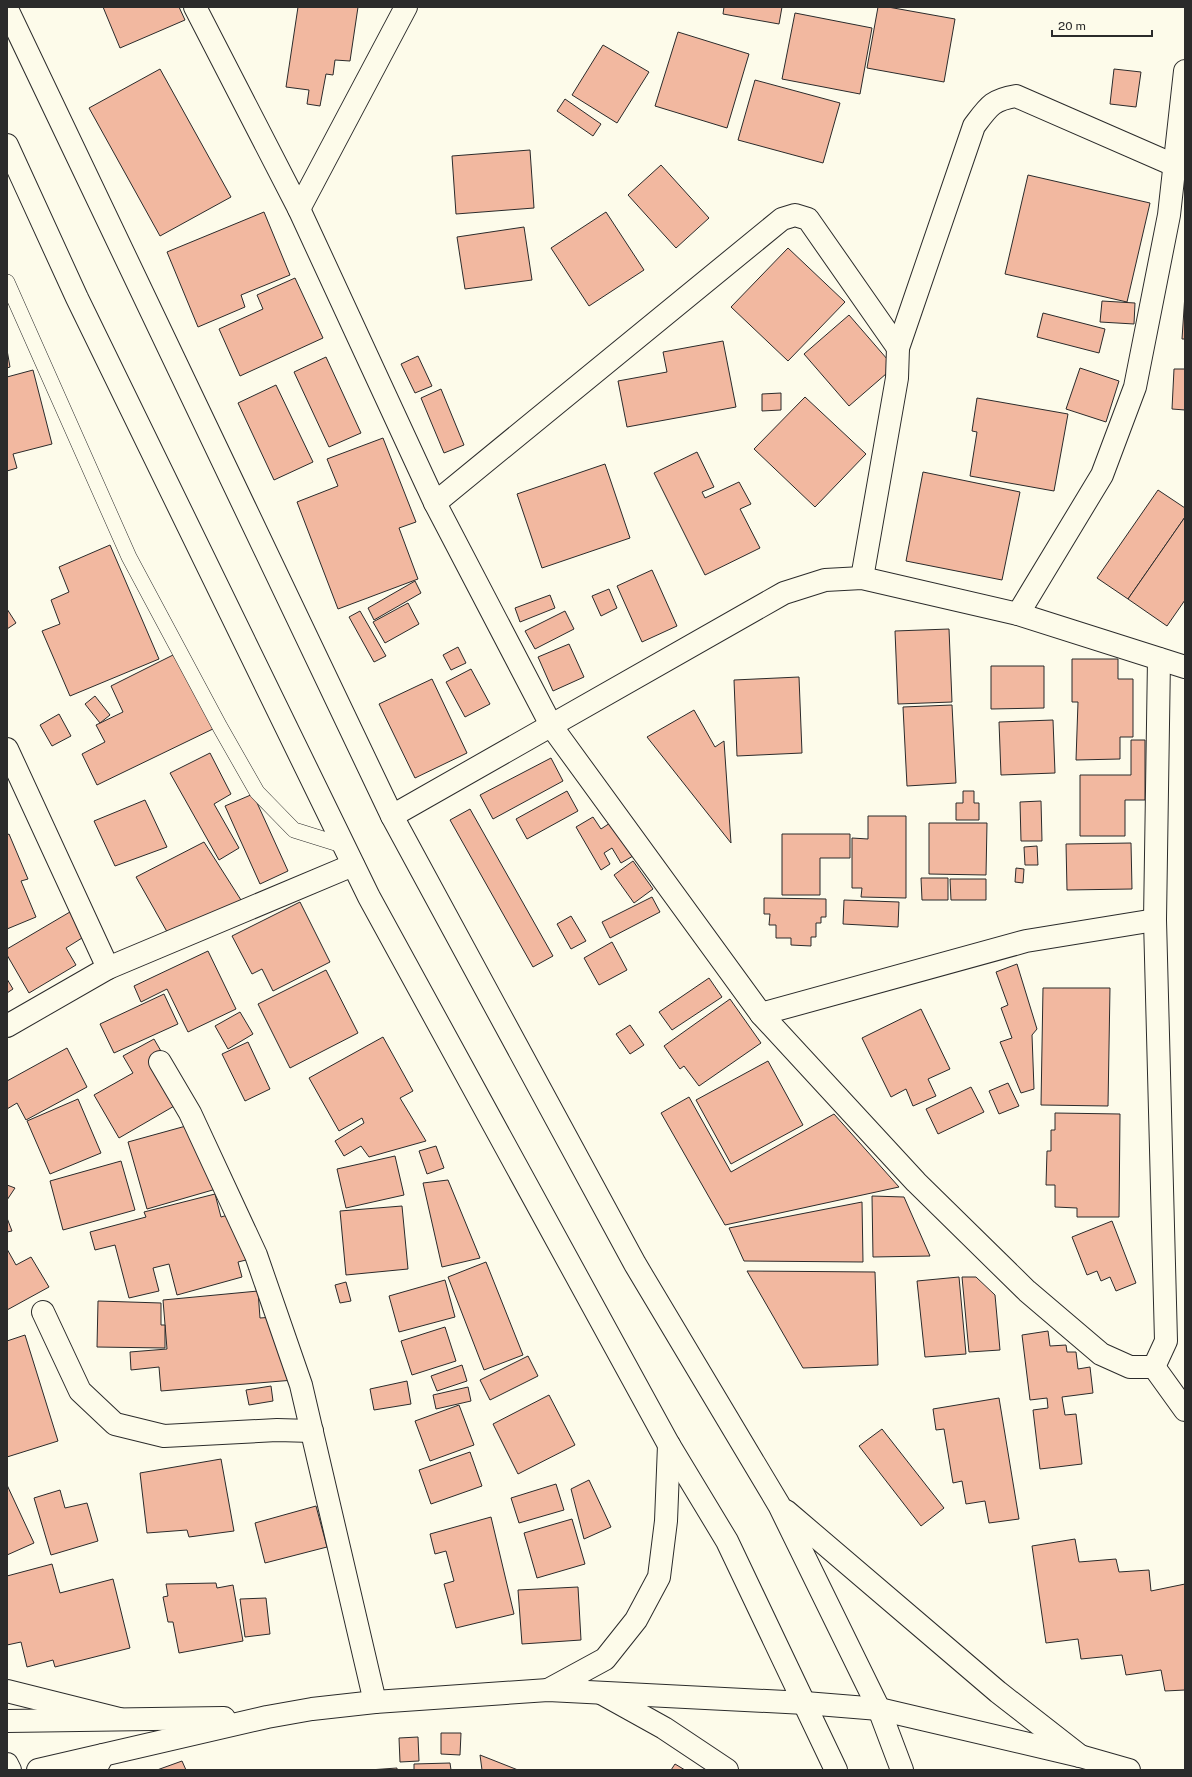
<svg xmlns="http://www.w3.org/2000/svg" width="1192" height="1777" font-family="'Public Sans',sans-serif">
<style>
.building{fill:#f2b8a0;stroke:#2b2b2b}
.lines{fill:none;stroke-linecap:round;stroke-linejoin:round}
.service-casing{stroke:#2b2b2b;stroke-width:16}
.minor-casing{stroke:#2b2b2b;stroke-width:24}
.tertiary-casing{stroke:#2b2b2b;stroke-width:24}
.primary-casing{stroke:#2b2b2b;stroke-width:24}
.service{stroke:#fdfbea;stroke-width:15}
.minor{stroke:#fdfbea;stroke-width:22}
.tertiary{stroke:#fdfbea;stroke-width:22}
.primary{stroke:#fdfbea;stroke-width:22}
</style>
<rect width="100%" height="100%" fill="#fdfbea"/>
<g class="building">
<path d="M103,7H179L185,20L120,48Z"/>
<path d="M295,7H358L350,61L335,60L333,75L326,74L320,106L307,104L309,90L286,87L298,7Z"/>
<path d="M724,7H782L779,24L723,14Z"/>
<path d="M878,7H888L955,19L944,82L867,68Z"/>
<path d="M795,13L872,28L860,94L782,79Z"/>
<path d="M678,32L749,54L727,128L655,106Z"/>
<path d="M603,45L649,72L617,123L572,95Z"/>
<path d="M160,69L231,197L160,236L89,108Z"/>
<path d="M1114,69L1141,72L1136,107L1110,104Z"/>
<path d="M755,80L840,103L823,163L738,140Z"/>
<path d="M565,99L601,124L593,136L557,111Z"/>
<path d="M530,150L534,208L456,214L452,156Z"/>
<path d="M661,165L709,218L676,248L628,195Z"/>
<path d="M1028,175L1150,203L1127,302L1005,274Z"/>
<path d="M264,212L290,275L241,295L245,307L198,327L167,252Z"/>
<path d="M606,212L644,270L589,306L551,248Z"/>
<path d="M524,227L532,280L465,289L457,237Z"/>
<path d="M788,248L845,302L788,361L731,307Z"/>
<path d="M295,278L323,338L240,376L219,329L263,309L257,295Z"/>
<path d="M1185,294V339H1182Z"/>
<path d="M1102,301L1135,303L1134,324L1100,322Z"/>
<path d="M1043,313L1105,329L1099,353L1037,337Z"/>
<path d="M849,315L894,367L849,406L804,354Z"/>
<path d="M723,341L736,407L627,427L618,381L667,372L663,352Z"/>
<path d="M7,350L10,367L7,368Z"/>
<path d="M418,356L432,386L415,393L401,364Z"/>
<path d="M326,357L361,433L329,447L294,372Z"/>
<path d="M1080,368L1119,381L1106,422L1066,409Z"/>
<path d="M1174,369H1185V410L1172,409Z"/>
<path d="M33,370L52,444L13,454L17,468L7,471V377Z"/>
<path d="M276,385L313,462L274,480L238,403Z"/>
<path d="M441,389L464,445L444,453L421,398Z"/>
<path d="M781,393V410L762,411V394Z"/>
<path d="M805,397L866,454L815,507L754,449Z"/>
<path d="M977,398L1068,414L1054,491L970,476L977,432L972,431Z"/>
<path d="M383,438L416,522L399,528L418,579L338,609L297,502L338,486L327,459Z"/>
<path d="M697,452L714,487L702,492L705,498L739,482L751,504L740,509L760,548L705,575L654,473Z"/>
<path d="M605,464L630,538L542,568L517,494Z"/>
<path d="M923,472L1020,492L1002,580L906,561Z"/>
<path d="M1158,490L1185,508V517L1128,599L1097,578Z"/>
<path d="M1185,517V600L1167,626L1128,599Z"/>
<path d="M110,545L159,659L70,696L42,631L60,624L51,600L69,592L59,567Z"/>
<path d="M652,570L677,626L642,642L617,586Z"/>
<path d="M415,581L421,593L374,620L368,608Z"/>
<path d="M609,589L617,608L601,616L592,596Z"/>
<path d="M550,595L555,608L520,622L515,608Z"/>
<path d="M408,603L419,624L385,643L373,622Z"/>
<path d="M7,609L16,623L7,629Z"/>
<path d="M360,611L386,656L374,662L349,617Z"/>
<path d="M565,611L574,629L535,649L525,631Z"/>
<path d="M949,629L952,702L898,704L895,631Z"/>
<path d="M569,644L584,677L553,691L538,657Z"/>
<path d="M458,647L466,663L451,670L443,655Z"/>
<path d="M179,652L217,727L97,785L82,754L105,742L96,725L123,712L111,686Z"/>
<path d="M1072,659H1118V679H1133V737H1120V759L1076,760L1078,702H1072Z"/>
<path d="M991,666H1044V708L991,709Z"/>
<path d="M471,669L490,704L465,717L446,682Z"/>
<path d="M799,677L802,753L737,756L734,680Z"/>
<path d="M432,679L467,753L415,778L379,704Z"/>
<path d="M95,696L110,715L100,723L85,704Z"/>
<path d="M952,705L956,783L907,786L903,707Z"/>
<path d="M694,710L715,747L724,741L731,843L647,737Z"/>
<path d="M59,714L71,736L52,746L40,725Z"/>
<path d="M1053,720L1055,773L1001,775L999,722Z"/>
<path d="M1131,740H1145V800H1125V836H1080V775H1131Z"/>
<path d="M210,753L231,794L214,804L239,848L219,860L170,773Z"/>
<path d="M551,758L563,781L493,819L480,795Z"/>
<path d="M567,791L578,811L527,839L516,819Z"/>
<path d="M963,791H974V803H979V820H956V803H963Z"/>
<path d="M253,794L288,871L260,884L225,806Z"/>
<path d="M145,800L167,847L115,866L94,821Z"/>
<path d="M1041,801L1042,841H1021L1020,802Z"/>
<path d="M470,809L553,956L533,967L450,820Z"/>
<path d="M868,816H906V898L861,897L862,888H852V838L868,839Z"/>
<path d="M593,817L601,829L613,821L633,856L621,863L612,848L604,853L610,864L601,870L576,827Z"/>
<path d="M929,823H987L986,875L929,874Z"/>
<path d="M9,834L28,879L21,881L36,917L7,929V835Z"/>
<path d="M782,834H850V858H820V895H782Z"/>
<path d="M204,842L241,900L170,937L136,877Z"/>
<path d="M1131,843L1132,889L1067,890L1066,844Z"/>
<path d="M1037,846L1038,865H1025L1024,847Z"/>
<path d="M633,861L653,889L634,903L614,875Z"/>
<path d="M1016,868L1024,869L1023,883L1015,882Z"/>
<path d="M921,878H948V900H922Z"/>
<path d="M950,879H986V900H951Z"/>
<path d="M652,897L660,912L610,938L602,922Z"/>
<path d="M764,898L826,899V917H821V923H816V937H811V946L791,945V938H776V925H769L770,914H764Z"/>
<path d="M844,900L899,902L898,927L843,924Z"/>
<path d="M300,902L330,962L273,991L262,969L252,974L232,936Z"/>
<path d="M75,909L90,933L66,948L76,965L29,993L7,955V949Z"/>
<path d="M571,916L586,941L571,949L557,924Z"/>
<path d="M612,942L627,970L599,985L584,958Z"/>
<path d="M208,951L236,1009L188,1032L167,989L141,1002L134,986Z"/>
<path d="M1017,964L1037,1029L1032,1035L1034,1089L1021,1093L1000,1042L1012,1038L1001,1008L1008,1005L996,972Z"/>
<path d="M326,970L358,1033L290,1068L258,1004Z"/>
<path d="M709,978L722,997L672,1030L659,1012Z"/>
<path d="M7,979L13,989L7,993Z"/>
<path d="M1043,988H1110L1108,1106L1041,1105Z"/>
<path d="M164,994L178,1024L114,1053L100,1024Z"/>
<path d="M730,999L761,1043L699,1086L684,1066L680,1069L664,1046Z"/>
<path d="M921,1009L950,1069L928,1079L936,1096L913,1106L906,1089L891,1097L862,1038Z"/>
<path d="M240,1012L253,1034L228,1049L215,1026Z"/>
<path d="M630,1025L644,1045L630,1054L616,1034Z"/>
<path d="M383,1037L413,1091L400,1098L426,1141L369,1157L361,1146L344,1156L335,1141L364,1123L362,1118L339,1131L309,1078Z"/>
<path d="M154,1039L188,1098L119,1138L94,1095L133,1073L123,1056Z"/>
<path d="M248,1042L270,1089L245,1101L222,1054Z"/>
<path d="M67,1048L87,1087L26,1120L17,1103L7,1109V1081Z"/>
<path d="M768,1061L803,1125L731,1164L696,1100Z"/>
<path d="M1008,1083L1019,1106L999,1114L989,1091Z"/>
<path d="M971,1087L984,1112L938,1134L926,1109Z"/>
<path d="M689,1097L731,1172L834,1114L899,1187L725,1225L661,1113Z"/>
<path d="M78,1099L101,1153L50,1174L27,1121Z"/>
<path d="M1055,1113L1120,1114L1119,1217H1077V1208L1055,1207V1185H1046L1047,1151H1051V1130H1055Z"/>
<path d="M204,1121L223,1187L147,1209L128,1142Z"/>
<path d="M436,1146L444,1168L427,1174L419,1151Z"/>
<path d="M395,1156L404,1195L346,1208L337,1169Z"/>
<path d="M121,1161L135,1210L63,1230L50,1181Z"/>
<path d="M448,1180L480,1258L442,1267L423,1183Z"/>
<path d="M7,1185L15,1188L7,1200Z"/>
<path d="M215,1194L221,1217L238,1212L254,1258L238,1262L242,1277L177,1295L169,1264L153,1268L159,1291L129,1298L115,1245L95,1250L90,1232L146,1217L144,1212Z"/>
<path d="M872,1196L904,1197L930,1256L873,1257Z"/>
<path d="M862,1202L863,1262L744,1261L729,1228Z"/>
<path d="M402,1206L408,1269L346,1275L340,1211Z"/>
<path d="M7,1218L12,1231L7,1232Z"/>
<path d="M1112,1221L1136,1283L1116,1291L1110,1277L1101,1281L1097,1271L1087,1275L1072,1237Z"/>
<path d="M7,1249L16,1265L31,1257L49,1287L7,1310Z"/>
<path d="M486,1262L523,1355L484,1370L448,1277Z"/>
<path d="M747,1271L875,1272L878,1365L803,1368Z"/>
<path d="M959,1277L966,1354L925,1357L917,1281Z"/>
<path d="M962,1277H976L995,1295L1000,1350L969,1352Z"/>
<path d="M445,1280L455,1317L399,1332L389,1296Z"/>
<path d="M346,1282L351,1301L340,1303L335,1285Z"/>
<path d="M258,1291L260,1318L288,1316L294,1380L161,1391L159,1367L131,1370L130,1352L167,1349L163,1300Z"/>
<path d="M98,1301L161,1303V1325H165V1348L97,1347Z"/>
<path d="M445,1327L456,1361L412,1375L401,1341Z"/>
<path d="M1048,1331L1050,1346L1066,1345L1067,1352H1076L1078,1369L1090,1367L1093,1393L1062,1397L1065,1415L1076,1414L1082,1464L1040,1469L1033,1410L1048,1408L1047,1398L1030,1400L1022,1335Z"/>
<path d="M25,1335L58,1441L7,1457V1341Z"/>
<path d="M528,1356L538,1376L490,1400L480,1380Z"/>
<path d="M462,1365L467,1381L437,1391L431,1376Z"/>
<path d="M407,1381L411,1404L374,1410L370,1389Z"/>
<path d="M271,1386L273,1401L249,1405L246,1390Z"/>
<path d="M468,1387L471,1401L436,1409L433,1395Z"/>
<path d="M549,1395L575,1445L518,1474L493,1424Z"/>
<path d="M999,1398L1019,1519L989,1523L985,1501L966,1504L962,1481L953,1483L944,1429L936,1430L933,1409Z"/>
<path d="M459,1405L474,1445L430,1461L415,1421Z"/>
<path d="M882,1429L944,1508L921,1526L859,1446Z"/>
<path d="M470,1452L482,1486L431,1504L419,1470Z"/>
<path d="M221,1459L234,1531L189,1537L187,1530L147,1533L140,1473Z"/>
<path d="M589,1480L611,1527L584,1539L571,1489Z"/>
<path d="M556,1484L564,1510L519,1523L511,1498Z"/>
<path d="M7,1485L34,1543L7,1555Z"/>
<path d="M60,1490L65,1508L87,1503L98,1541L51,1555L34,1498Z"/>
<path d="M316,1506L327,1547L265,1563L255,1523Z"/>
<path d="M491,1517L514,1614L456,1628L444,1584L454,1581L446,1551L435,1554L430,1534Z"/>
<path d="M572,1519L585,1564L537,1578L524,1533Z"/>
<path d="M1075,1539L1079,1562L1116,1559L1119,1572L1149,1570L1151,1591L1185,1584V1690L1165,1691L1161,1670L1126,1675L1122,1655L1081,1659L1078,1639L1046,1643L1032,1546Z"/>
<path d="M52,1564L60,1593L113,1579L130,1648L55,1667L53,1660L27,1667L21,1642L7,1645V1576Z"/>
<path d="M216,1583L217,1588L233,1585L243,1641L179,1653L173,1622H168L163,1597L168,1596L166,1584Z"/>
<path d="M578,1587L581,1640L522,1644L518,1590Z"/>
<path d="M266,1598L270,1634L245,1637L240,1599Z"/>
<path d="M441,1733H461L460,1755L441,1754Z"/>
<path d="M418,1737L419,1761L400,1762L399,1738Z"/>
<path d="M480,1755L518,1770H482Z"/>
<path d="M182,1761L186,1770H157Z"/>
<path d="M450,1763L451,1770H414V1764Z"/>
<path d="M675,1764L685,1770H671Z"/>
<path d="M397,1768V1770H369Z"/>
</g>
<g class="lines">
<defs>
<path id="service" d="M7,282L129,557L220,727L257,792L294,830L342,845"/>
<g id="minor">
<path d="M195,7L299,209L435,503L552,727L761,1014L1026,941L1155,920"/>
<path d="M299,209L406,7"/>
<path d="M435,503L782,219L795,215L808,219L898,348"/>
<path d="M862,578L897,378L898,348L974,126C989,106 992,100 1016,96L1174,165"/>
<path d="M1018,614L1102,475L1135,387L1169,215L1185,71"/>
<path d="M7,749L108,968"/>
<path d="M392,816L784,593L825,580L862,578L1018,614L1185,667"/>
<path d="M761,1014L916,1182L1027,1291L1101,1354L1130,1367H1154L1166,1341L1155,920L1159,659"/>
<path d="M7,1026L108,968L353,865"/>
<path d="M160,1062L190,1113L256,1255L301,1385L375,1702"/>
<path d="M43,1312L80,1391L115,1424L164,1436L277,1430L312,1431"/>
<path d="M1154,1367L1185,1410"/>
<path d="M7,1721L224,1718"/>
<path d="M38,1770L267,1717L312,1709L375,1702L548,1690L805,1703L879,1709L1080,1756L1129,1770"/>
</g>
<g id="tertiary">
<path d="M7,1691L119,1719"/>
<path d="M7,1764L10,1770"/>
<path d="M95,1770L103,1755"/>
</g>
<g id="primary">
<path d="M7,9L392,816L635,1264L779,1505L879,1709L902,1770"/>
<path d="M7,145L77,298L369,897L669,1445L727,1541L836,1770"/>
<path d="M786,1511L998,1692L1080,1756"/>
<path d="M548,1690L605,1659L636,1620L659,1577L666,1521L669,1445"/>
<path d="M601,1693L664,1728L727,1770"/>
</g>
</defs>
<use href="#service" class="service-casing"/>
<use href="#minor" class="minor-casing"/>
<use href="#tertiary" class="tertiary-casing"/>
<use href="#primary" class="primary-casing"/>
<use href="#service" class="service"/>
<use href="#minor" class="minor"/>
<use href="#tertiary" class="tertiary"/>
<use href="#primary" class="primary"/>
</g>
<rect width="1192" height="1777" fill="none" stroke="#2b2b2b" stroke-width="16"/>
<path d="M1052 30v6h100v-6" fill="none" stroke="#2b2b2b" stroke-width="2"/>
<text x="1058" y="30" font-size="12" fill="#2b2b2b" stroke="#fdfbea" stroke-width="3" paint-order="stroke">20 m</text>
</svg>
